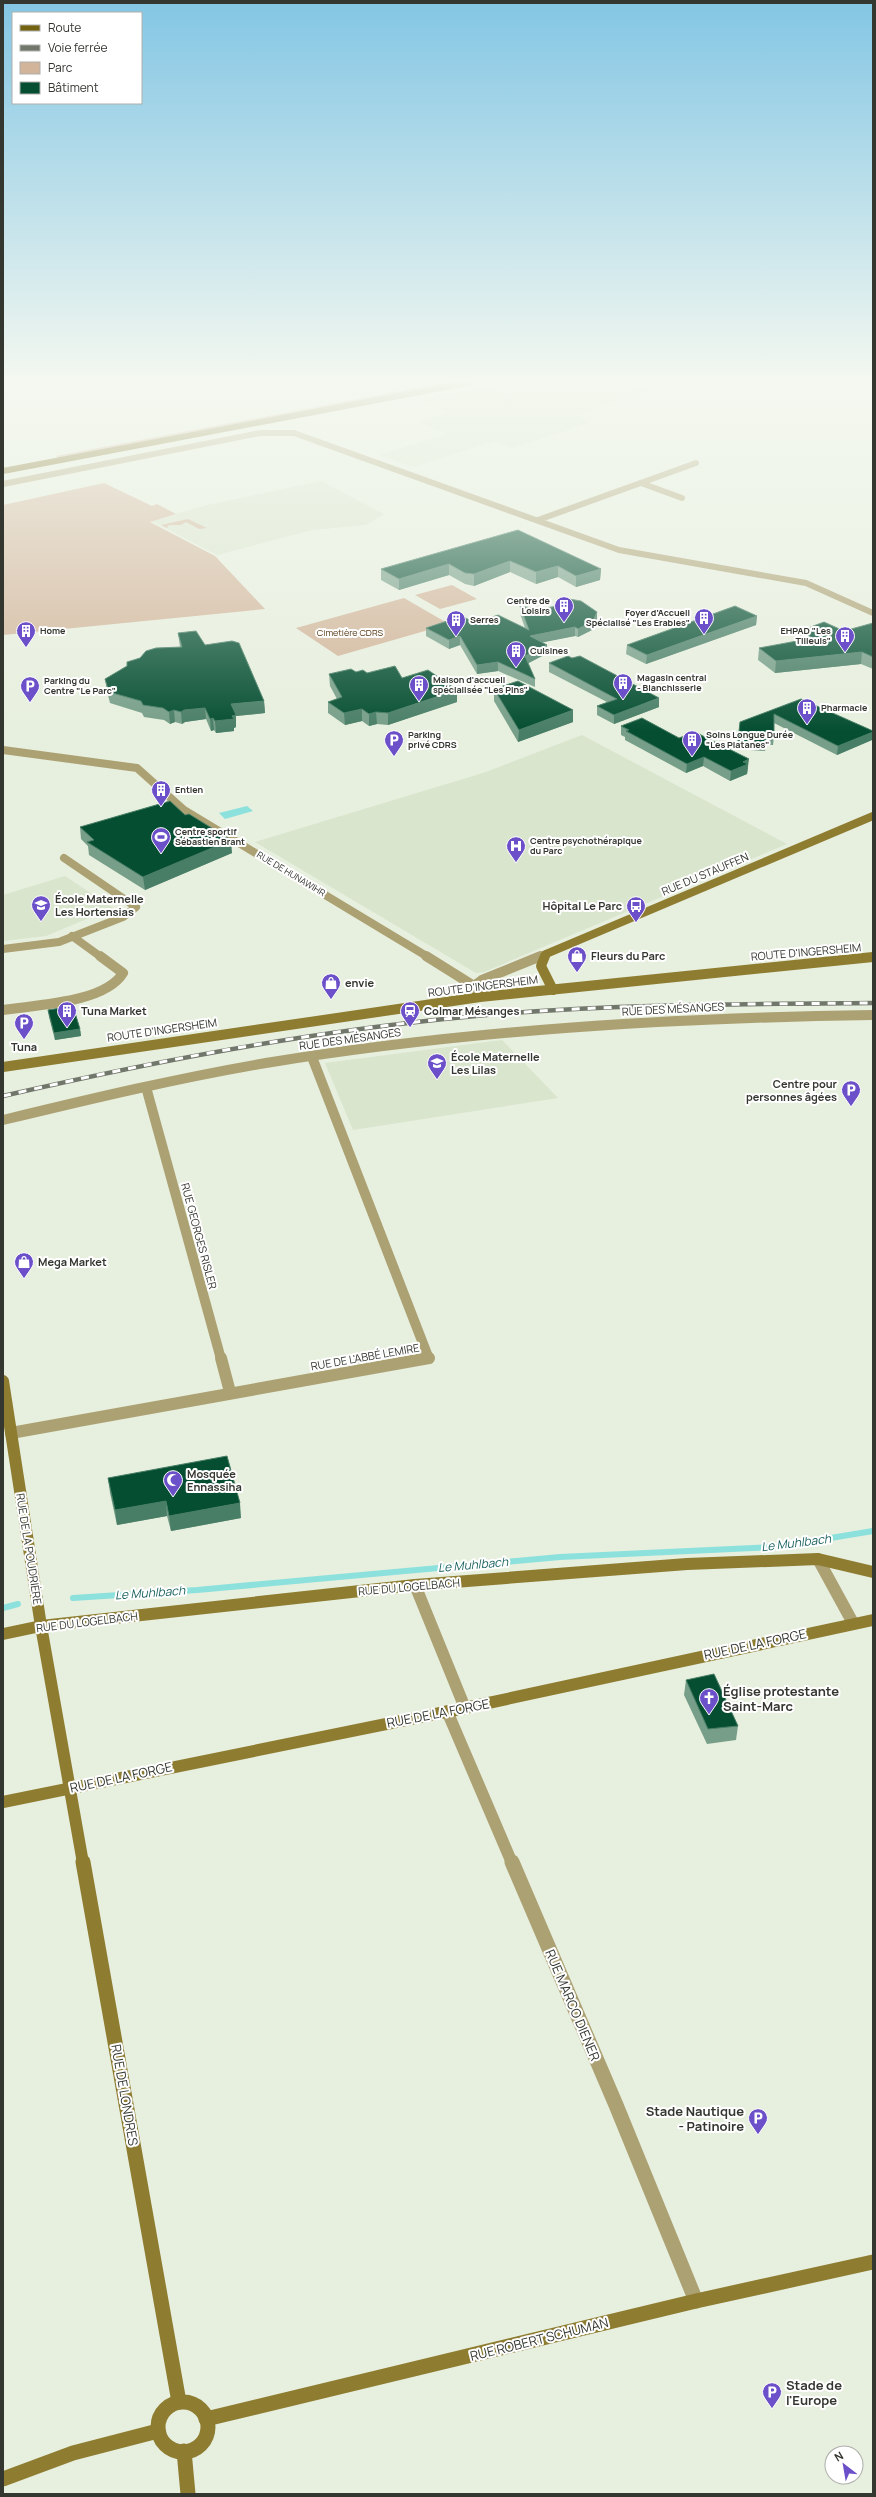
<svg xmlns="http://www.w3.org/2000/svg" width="876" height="2497" font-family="Manrope,sans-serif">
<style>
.built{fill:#d9e5cd}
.green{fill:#d1b499}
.water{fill:#8ce1dd}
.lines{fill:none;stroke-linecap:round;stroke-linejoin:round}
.stream{stroke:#8ce1dd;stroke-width:6}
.street-far4{stroke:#aca173;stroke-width:6}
.street-far3{stroke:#aca173;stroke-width:8}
.street-far2{stroke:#aca173;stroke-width:10}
.street-far1{stroke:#aca173;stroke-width:12}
.street{stroke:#aca173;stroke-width:15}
.secondary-far3{stroke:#8e7c31;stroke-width:8}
.secondary-far2{stroke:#8e7c31;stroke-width:10}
.secondary-far1{stroke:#8e7c31;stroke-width:12}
.secondary{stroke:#8e7c31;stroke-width:15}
.primary{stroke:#736210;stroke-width:6}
.rail-casing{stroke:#72776c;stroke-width:4.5}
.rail{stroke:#fff;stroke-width:3;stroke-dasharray:8;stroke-linecap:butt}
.wall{fill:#769e88}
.shaded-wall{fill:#497e66}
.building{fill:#054e32;stroke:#497e66}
.labels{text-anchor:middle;stroke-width:4;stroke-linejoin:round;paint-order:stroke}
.far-poi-label{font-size:9px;font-weight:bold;fill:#343730;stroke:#fff;text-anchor:start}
.far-park-label{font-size:9px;fill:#563613;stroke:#fff}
.far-street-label{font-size:9px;fill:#343730;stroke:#fff}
.street-label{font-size:11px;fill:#343730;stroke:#fff}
.poi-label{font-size:11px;font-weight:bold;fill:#343730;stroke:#fff;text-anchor:start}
.water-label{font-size:12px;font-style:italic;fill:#1c6260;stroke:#fff}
.near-street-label{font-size:13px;fill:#343730;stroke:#fff}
.near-poi-label{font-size:13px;font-weight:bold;fill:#343730;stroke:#fff;text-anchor:start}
</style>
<rect width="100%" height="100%" fill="#e7efde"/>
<g class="built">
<path d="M511,382H630L653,390L575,415L591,422L513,448L495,441L413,467L379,455L447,434L418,422L447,413L418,399Z"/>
<path d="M321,481L384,514L366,525L312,530L217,555L151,521L207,505Z"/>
<path d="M582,735L787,844L484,972L476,973L255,842L483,773Z"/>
<path d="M65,876L113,908L46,936L3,941V895Z"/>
<path d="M502,1040L558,1098L353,1130L325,1063Z"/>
</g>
<g class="green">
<path d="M446,382H460L58,458L56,456Z"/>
<path d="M104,483L152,506L157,504L176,514L150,522L215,556L265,609L3,635V505Z"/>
<path d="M188,519L207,528L199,529L186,522L181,525H169L167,528L161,525Z"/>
<path d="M452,585L477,599L440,609L415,595Z"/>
<path d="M404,598L449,624L338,656L296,628Z"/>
</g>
<path class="water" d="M247,806L253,811L225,819L219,813Z"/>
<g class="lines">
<g class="stream">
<path d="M73,1598L197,1590L560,1557L776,1547L873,1531"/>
<path d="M3,1608L18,1604"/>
</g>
<g class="street-far4">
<path d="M641,483L682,498"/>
<path d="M3,484L260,433H294L619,550L806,583L873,613"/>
<path d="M538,520L696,463"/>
</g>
<g class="street-far3">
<path d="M3,750L137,768L184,810L428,957"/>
<path d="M72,936L101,957"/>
<path d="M3,949L59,942L123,917L136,907L64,858"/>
<path d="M539,957L546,954"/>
</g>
<g class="street-far2">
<path d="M426,956L474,986L480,997"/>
<path d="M474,986L482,980L541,956"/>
<path d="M3,1010C35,1005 105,1003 123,973L100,956"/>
<path d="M312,1057L429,1359"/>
<path d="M146,1087L221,1359"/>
<path d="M3,1120C90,1099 178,1078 266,1063C467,1030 670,1018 873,1015"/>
</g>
<g class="street-far1">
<path d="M221,1358L230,1392"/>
<path d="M11,1433L429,1358"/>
<path d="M818,1559L853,1623"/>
<path d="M415,1585L465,1708"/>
<path d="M447,1711L512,1863"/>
</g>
<path class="street" d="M512,1862L616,2105L696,2301"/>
<path class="secondary-far3" d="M545,957L546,954L873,816"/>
<g class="secondary-far2">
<path d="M545,956L541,966L553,990"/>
<path d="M3,1067L480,997L873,957"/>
</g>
<g class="secondary-far1">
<path d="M3,1381L41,1626L83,1863"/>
<path d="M3,1634L41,1626L415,1585L687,1564L818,1559L873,1572"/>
<path d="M3,1802L465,1708L873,1620"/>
</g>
<g class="secondary">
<path d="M83,1862L179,2402"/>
<circle cx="183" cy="2427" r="25"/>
<path d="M206,2419L696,2301L873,2262"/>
<path d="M184,2451L188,2494"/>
<path d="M3,2479L73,2453L158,2431"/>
</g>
<path class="primary" d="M3,471L472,382"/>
<defs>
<path id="rail" d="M3,1096C159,1060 317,1030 476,1016C608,1004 741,1004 873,1003"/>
</defs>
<use href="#rail" class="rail-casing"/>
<use href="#rail" class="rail"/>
</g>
<g class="wall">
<path d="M518,530L601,569L600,580L576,587L558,577L536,584L510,572L474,586L465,584L449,575L399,590L381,580V569Z"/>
<path d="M520,606L538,609L597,612V621L592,630L578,637L575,636L542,642L547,645L546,654L528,663L535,679V687L498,671L477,674L460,645L449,649L426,636V628L475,623L525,628L520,614Z"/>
<path d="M757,616L756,625L646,664L626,654L627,645Z"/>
<path d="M873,623V669L861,664L775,673L758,660L759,648L799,641L800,631H844Z"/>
<path d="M178,633L205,645L264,701L265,713L236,716V727L234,728V731L216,733L214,730L211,731L206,719L185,722L182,724L175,722L170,724L164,720L144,717L142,713L110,703L107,691L105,679L180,647Z"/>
<path d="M549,663L659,707L614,724L597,715V706L607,702L549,672Z"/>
<path d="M356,672L367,673L402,678L457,690V702L388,725L377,724L369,726L362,721L345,725L328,713V702L337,699L330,686L329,674Z"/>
<path d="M494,689L573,710V722L518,742L494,701Z"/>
<path d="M801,699L873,731L872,740L837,755L774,723V736L773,745H766L765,751L737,749L740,722Z"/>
<path d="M621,726L679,738L748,768L747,774L730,781L703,766L686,773L625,740V737L621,735Z"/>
<path d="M185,815L232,853L145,890L89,855L88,846L81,839L80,827Z"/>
<path d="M48,1010L80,1029L81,1036L55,1040L49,1017Z"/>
<path d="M108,1478L241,1518L171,1531L167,1516L117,1525L110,1493Z"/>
<path d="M686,1680L738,1726L736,1740L707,1744L684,1695Z"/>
</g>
<g class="shaded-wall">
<path d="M510,561V572L474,586V574Z"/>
<path d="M449,564V575L399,590V579Z"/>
<path d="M558,566V577L536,584V572Z"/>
<path d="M601,569L600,580L576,587V576Z"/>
<path d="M597,612V621L592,630L578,637V629Z"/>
<path d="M757,616L756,625L646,664L647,655Z"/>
<path d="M575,627V636L530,645V636Z"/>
<path d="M460,636V645L449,649V640Z"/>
<path d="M547,645L546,654L525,665V656Z"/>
<path d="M862,652L861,664L775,673L776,661Z"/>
<path d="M498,662V671L477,674V665Z"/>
<path d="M457,690V702L388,725V713Z"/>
<path d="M659,698V707L614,724V715Z"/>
<path d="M264,701L265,713L236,716V727L234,728V731L216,733L215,721L231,704Z"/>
<path d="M205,708L206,719L185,722L182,724L181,712L184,710Z"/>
<path d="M362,709V721L345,725L344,713Z"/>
<path d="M174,710L175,722L170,724L169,712Z"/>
<path d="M573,710V722L518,742L519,730Z"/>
<path d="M376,712L377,724L369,726V714Z"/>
<path d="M213,718L214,730L211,731L210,719Z"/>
<path d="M873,732L872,740L837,755L838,746Z"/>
<path d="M704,757L703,766L686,773L687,764Z"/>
<path d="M749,759L747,774L730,781L731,771L743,762Z"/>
<path d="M231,840L232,853L145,890L143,877Z"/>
<path d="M80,1029L81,1036L55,1040L54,1033Z"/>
<path d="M166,1501L167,1516L117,1525L115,1510Z"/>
<path d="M240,1503L241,1518L171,1531L169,1516Z"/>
</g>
<g class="building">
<path d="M518,530L601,569L576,576L558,566L536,572L510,561L474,574L465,573L449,564L399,579L381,569Z"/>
<path d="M569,599L581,601L597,612L593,621L578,629L575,627L530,636L547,645L525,656L535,679L498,662L477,665L460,636L449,640L426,628L462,616L475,623L498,615L529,630L520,606L538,609L565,605Z"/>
<path d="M735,606L757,616L647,655L627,645Z"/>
<path d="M824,622L844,631L873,623V657L862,652L776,661L759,648L813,638L800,631Z"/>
<path d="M196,631L205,645L232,641L239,643L264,701L231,704L236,715L232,716L234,719L215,721L213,718L210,719L205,708L184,710L181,712L174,710L169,712L163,708L143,705L141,701L109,692L105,679L127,666V662L140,658L146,651L156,648L182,647L178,633Z"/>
<path d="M568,656L572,658L580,656L659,698L614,715L597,706L617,699L549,663Z"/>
<path d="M395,666L402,678L428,670L457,690L388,713L376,712L369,714L362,709L344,713L328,702L342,697L329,674L351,669L356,672L363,670L367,673Z"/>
<path d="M518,681L573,710L519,730L494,689Z"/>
<path d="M801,699L873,731V732L838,746L774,714V736H766V743L738,741L740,722Z"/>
<path d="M642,718L679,738L695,732L749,759L743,762L748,764L731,771L704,757L687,764L626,731L629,730L621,726Z"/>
<path d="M170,801L185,815L189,814L231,840L143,877L87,842L94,840L80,827Z"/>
<path d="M73,1006L80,1029L54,1033L48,1010Z"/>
<path d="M227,1456L240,1503L169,1516L166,1501L115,1510L108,1478Z"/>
<path d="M714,1674L738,1726L708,1729L686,1680Z"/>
</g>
<linearGradient id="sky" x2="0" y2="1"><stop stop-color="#83c6e4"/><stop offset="0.52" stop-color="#f4f8f0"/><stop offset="1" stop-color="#f4f8f0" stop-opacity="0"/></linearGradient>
<rect width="876" height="732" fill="url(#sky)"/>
<defs>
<symbol id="building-pin" viewBox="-11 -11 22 30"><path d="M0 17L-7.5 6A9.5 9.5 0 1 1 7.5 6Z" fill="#6b50c9" stroke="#fff"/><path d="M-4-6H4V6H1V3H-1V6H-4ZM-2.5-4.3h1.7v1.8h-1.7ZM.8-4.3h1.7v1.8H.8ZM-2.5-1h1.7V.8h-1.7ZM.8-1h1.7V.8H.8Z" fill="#fff"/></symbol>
<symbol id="parking-pin" viewBox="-11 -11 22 30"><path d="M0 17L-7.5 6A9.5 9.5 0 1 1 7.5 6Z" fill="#6b50c9" stroke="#fff"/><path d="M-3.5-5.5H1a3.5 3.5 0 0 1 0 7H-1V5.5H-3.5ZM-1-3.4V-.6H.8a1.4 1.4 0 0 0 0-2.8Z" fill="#fff"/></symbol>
<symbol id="stadium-pin" viewBox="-11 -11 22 30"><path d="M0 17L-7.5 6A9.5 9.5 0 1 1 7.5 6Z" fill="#6b50c9" stroke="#fff"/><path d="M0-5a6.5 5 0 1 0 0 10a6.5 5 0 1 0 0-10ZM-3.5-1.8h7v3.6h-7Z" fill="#fff"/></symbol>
<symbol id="hospital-pin" viewBox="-11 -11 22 30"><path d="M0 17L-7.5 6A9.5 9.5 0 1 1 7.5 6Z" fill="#6b50c9" stroke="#fff"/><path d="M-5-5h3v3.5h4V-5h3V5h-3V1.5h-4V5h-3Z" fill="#fff"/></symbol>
<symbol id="school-pin" viewBox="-11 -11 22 30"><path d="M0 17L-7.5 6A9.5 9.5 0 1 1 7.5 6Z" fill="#6b50c9" stroke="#fff"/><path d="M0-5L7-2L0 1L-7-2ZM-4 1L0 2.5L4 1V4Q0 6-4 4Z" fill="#fff"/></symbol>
<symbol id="bus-pin" viewBox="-11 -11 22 30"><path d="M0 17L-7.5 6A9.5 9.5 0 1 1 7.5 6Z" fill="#6b50c9" stroke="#fff"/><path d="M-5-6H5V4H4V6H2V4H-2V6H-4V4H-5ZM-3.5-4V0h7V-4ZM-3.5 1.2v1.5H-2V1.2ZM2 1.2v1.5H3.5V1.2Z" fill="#fff"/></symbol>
<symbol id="shop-pin" viewBox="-11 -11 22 30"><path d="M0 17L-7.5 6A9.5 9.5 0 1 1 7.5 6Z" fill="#6b50c9" stroke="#fff"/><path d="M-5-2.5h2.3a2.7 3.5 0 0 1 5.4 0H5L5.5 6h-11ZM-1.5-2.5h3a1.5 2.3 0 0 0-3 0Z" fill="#fff"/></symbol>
<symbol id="station-pin" viewBox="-11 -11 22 30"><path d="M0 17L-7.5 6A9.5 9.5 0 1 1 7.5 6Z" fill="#6b50c9" stroke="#fff"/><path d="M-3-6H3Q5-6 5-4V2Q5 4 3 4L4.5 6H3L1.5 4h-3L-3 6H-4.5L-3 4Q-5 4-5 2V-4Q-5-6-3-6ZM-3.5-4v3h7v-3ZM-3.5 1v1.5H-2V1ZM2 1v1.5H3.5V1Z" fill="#fff"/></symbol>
<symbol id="mosque-pin" viewBox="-11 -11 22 30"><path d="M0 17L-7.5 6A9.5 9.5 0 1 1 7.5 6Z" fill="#6b50c9" stroke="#fff"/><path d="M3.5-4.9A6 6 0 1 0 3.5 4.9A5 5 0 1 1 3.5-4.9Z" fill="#fff"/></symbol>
<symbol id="church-pin" viewBox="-11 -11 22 30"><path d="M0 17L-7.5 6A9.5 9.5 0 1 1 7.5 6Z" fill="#6b50c9" stroke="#fff"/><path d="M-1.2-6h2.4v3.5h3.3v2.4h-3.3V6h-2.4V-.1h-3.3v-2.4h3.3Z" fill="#fff"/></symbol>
</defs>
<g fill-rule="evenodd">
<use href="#building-pin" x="553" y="595" width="22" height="30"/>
<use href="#building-pin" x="693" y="607" width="22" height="30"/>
<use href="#building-pin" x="445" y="609" width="22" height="30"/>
<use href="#building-pin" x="15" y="620" width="22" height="30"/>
<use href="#building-pin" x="834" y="625" width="22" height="30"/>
<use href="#building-pin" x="505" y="640" width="22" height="30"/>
<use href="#building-pin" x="612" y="672" width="22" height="30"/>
<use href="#building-pin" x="408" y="674" width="22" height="30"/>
<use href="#parking-pin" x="19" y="675" width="22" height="30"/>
<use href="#building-pin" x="796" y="697" width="22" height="30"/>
<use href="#parking-pin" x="383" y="729" width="22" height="30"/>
<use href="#building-pin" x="681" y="729" width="22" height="30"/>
<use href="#building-pin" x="150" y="779" width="22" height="30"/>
<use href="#stadium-pin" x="150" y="826" width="22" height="30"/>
<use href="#hospital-pin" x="505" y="835" width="22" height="30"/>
<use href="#school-pin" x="30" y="894" width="22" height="30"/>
<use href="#bus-pin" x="625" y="895" width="22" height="30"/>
<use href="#shop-pin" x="566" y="945" width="22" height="30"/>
<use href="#shop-pin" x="320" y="972" width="22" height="30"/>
<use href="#building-pin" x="56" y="1000" width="22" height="30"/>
<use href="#station-pin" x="399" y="1000" width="22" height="30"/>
<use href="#parking-pin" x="13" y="1012" width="22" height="30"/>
<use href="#school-pin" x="426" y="1052" width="22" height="30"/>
<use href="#parking-pin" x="840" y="1079" width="22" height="30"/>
<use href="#shop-pin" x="13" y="1251" width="22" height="30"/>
<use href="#mosque-pin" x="162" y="1469" width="22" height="30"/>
<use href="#church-pin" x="698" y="1687" width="22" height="30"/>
<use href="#parking-pin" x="747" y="2107" width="22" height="30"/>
<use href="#parking-pin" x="761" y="2381" width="22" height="30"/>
</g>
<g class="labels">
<g class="far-poi-label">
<text x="550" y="604" text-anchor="end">Centre de<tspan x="550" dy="10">Loisirs</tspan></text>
<text x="690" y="616" text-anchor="end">Foyer d'Accueil<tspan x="690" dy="10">Spécialisé "Les Erables"</tspan></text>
<text x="470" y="623">Serres</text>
<text x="40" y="634">Home</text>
<text x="831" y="634" text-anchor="end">EHPAD "Les<tspan x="831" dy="10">Tilleuls"</tspan></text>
<text x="530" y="654">Cuisines</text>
<text x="637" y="681">Magasin central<tspan x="637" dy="10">- Blanchisserie</tspan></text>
<text x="433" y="683">Maison d'accueil<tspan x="433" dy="10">spécialisée "Les Pins"</tspan></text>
<text x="44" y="684">Parking du<tspan x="44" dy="10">Centre "Le Parc"</tspan></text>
<text x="821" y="711">Pharmacie</text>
<text x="408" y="738">Parking<tspan x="408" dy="10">privé CDRS</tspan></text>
<text x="706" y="738">Soins Longue Durée<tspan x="706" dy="10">"Les Platanes"</tspan></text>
<text x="175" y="793">Entlen</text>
<text x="175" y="835">Centre sportif<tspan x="175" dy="10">Sébastien Brant</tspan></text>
<text x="530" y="844">Centre psychothérapique<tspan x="530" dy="10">du Parc</tspan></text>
</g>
<g class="far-park-label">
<text x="350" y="636">Cimetière CDRS</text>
</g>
<g class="far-street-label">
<text transform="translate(291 874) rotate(31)" y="3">RUE DE HUNAWIHR</text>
</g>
<g class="street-label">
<text transform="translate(705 874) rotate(-23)" y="4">RUE DU STAUFFEN</text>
<text transform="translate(806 952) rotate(-5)" y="4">ROUTE D'INGERSHEIM</text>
<text transform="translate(483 986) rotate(-7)" y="4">ROUTE D'INGERSHEIM</text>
<text transform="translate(673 1009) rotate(-3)" y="4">RUE DES MÉSANGES</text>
<text transform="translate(162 1030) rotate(-8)" y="4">ROUTE D'INGERSHEIM</text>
<text transform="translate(350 1039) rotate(-8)" y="4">RUE DES MÉSANGES</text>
<text transform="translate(199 1236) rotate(75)" y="4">RUE GEORGES RISLER</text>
<text transform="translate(365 1357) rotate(-10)" y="4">RUE DE L'ABBÉ LEMIRE</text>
<text transform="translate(29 1549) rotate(81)" y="4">RUE DE LA POUDRIÈRE</text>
<text transform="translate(409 1587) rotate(-5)" y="4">RUE DU LOGELBACH</text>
<text transform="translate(87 1622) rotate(-7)" y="4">RUE DU LOGELBACH</text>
</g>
<g class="poi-label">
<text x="55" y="903">École Maternelle<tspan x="55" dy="13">Les Hortensias</tspan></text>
<text x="622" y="910" text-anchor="end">Hôpital Le Parc</text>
<text x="591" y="960">Fleurs du Parc</text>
<text x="345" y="987">envie</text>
<text x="81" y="1015">Tuna Market</text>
<text x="424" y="1015">Colmar Mésanges</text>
<text x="24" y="1051" text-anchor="middle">Tuna</text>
<text x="451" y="1061">École Maternelle<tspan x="451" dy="13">Les Lilas</tspan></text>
<text x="837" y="1088" text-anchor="end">Centre pour<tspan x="837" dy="13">personnes âgées</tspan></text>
<text x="38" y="1266">Mega Market</text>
<text x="187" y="1478">Mosquée<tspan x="187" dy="13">Ennassiha</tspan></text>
</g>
<g class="water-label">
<text transform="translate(796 1543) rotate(-7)" y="4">Le Muhlbach</text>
<text transform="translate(473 1565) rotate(-5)" y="4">Le Muhlbach</text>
<text transform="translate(150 1593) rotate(-4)" y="4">Le Muhlbach</text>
</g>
<g class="near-street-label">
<text transform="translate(755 1644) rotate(-12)" y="5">RUE DE LA FORGE</text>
<text transform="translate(438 1713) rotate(-11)" y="5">RUE DE LA FORGE</text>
<text transform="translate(121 1777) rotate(-12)" y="5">RUE DE LA FORGE</text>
<text transform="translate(573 2005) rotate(67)" y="5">RUE MARCO DIENER</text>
<text transform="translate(125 2095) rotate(80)" y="5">RUE DE LONDRES</text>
<text transform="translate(539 2339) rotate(-14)" y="5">RUE ROBERT SCHUMAN</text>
</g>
<g class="near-poi-label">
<text x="723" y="1696">Église protestante<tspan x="723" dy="15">Saint-Marc</tspan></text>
<text x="744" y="2116" text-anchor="end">Stade Nautique<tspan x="744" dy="15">- Patinoire</tspan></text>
<text x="786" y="2390">Stade de<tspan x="786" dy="15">l'Europe</tspan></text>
</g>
</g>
<rect width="876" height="2497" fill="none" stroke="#343730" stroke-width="8"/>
<rect x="12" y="12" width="130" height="92" fill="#ffffff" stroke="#aeafac"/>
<rect x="20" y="25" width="20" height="6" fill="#736210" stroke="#aeafac"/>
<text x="48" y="32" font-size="12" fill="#343730">Route</text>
<rect x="20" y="45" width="20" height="6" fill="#72776c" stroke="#aeafac"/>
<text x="48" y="52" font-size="12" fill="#343730">Voie ferrée</text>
<rect x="20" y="62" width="20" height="12" fill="#d1b499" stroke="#aeafac"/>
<text x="48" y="72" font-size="12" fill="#343730">Parc</text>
<rect x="20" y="82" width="20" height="12" fill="#054e32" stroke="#aeafac"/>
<text x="48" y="92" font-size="12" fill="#343730">Bâtiment</text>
<g transform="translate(844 2465) rotate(329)"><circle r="19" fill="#ffffff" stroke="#aeafac"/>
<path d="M0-3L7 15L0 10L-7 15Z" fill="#6b50c9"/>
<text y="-6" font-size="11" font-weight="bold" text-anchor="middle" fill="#343730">N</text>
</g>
</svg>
